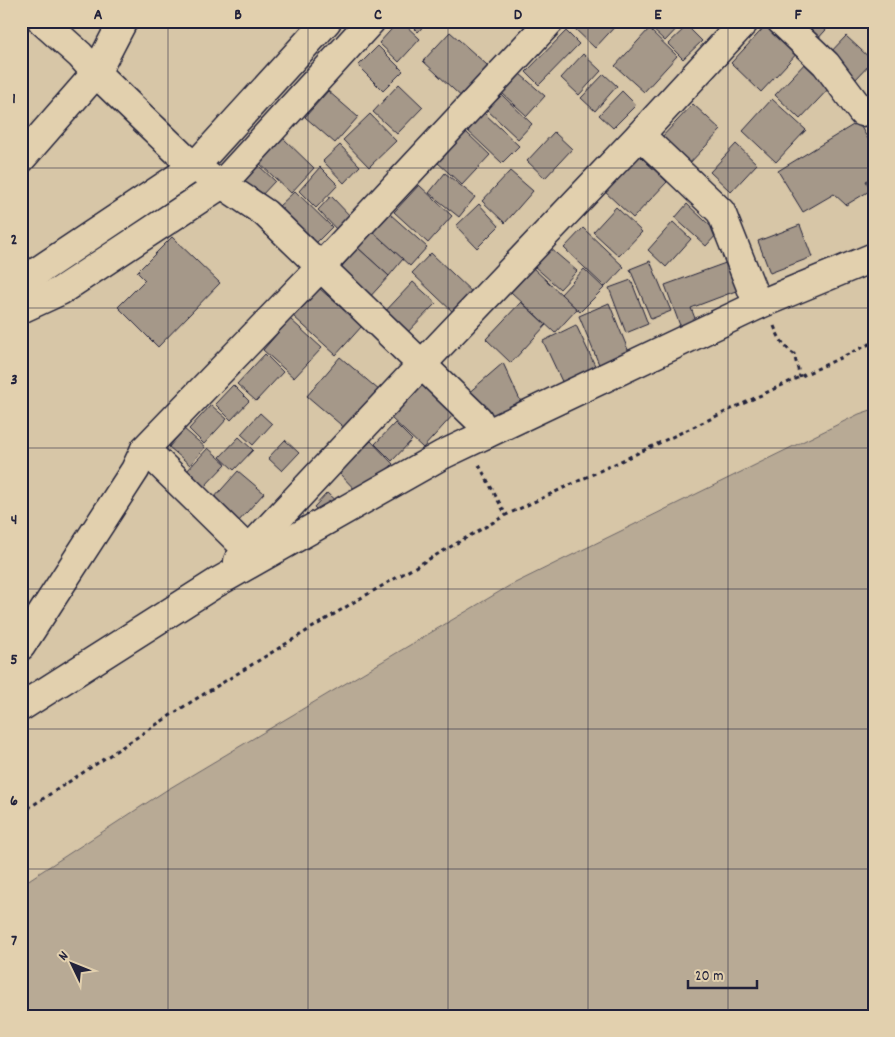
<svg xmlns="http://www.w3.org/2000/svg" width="895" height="1037" font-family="Dekko,sans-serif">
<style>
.green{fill:#b8aa95;stroke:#6d6668}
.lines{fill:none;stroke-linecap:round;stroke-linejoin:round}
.stream{stroke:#655f63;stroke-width:7}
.building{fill:#a59889;stroke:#22223b}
.minor-casing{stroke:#22223b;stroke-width:31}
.path{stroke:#22223b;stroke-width:3;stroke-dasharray:4 4;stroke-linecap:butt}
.minor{stroke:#e2d0ae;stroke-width:28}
.grid{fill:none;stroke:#22223b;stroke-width:1;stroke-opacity:0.55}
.neatline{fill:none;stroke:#22223b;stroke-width:2}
.grid-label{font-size:16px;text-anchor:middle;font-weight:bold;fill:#22223b}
</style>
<rect width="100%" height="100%" fill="#d7c6a7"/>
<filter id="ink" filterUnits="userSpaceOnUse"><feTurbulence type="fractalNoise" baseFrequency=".02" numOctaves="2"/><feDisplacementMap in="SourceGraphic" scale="10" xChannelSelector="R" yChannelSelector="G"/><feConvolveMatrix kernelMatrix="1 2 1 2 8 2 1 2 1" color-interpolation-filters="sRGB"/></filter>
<g filter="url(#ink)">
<path class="green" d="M874,409V1016H21V885L165,791L509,586L859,414Z"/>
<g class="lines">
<path class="stream" d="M81,258L123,233"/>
</g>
<g class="building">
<path d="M399,21H401L420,39L399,62L379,43Z"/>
<path d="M407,21H428L418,32Z"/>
<path d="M576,21H620L595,48L572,26Z"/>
<path d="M653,21H682L683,22L665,41L649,26Z"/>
<path d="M770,21L801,49L761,92L731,63Z"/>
<path d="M792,21H834L815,42Z"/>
<path d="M687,26L702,41L683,59L668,44Z"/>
<path d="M649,29L677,56L644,92L615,66Z"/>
<path d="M566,31L579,44L539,85L526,72Z"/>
<path d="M450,32L495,72L467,102L423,61Z"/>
<path d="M846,36L873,61L854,81L827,56Z"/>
<path d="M378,46L403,71L383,91L358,66Z"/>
<path d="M583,54L601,71L579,95L561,78Z"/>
<path d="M808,60L833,84L800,119L775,95Z"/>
<path d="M520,74L545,96L527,116L502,93Z"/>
<path d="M604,74L617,86L595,111L581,98Z"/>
<path d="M399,84L423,107L397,134L373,112Z"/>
<path d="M328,91L358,117L335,143L305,117Z"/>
<path d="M622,91L636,105L613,128L599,115Z"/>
<path d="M502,95L532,124L518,139L487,110Z"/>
<path d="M772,99L806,130L776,162L743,131Z"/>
<path d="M693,104L721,130L687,166L659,140Z"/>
<path d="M484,113L519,146L502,163L467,130Z"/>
<path d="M370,114L396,141L369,167L343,140Z"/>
<path d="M858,122L874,149V177L866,181L871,190L846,205L834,194L803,212L778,171Z"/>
<path d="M466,132L490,155L462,185L437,162Z"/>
<path d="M554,132L572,149L545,178L527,161Z"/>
<path d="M282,137L314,168L291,193L258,162Z"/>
<path d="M736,144L757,164L731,192L710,172Z"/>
<path d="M340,145L360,166L344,183L323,161Z"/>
<path d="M638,154L667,182L633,218L604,191Z"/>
<path d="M257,164L275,181L260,197L242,181Z"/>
<path d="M320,167L338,185L316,208L299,191Z"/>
<path d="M510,171L533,191L505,223L482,201Z"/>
<path d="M445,173L475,197L459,217L429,193Z"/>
<path d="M419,185L452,216L428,243L394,212Z"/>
<path d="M295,191L332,227L314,245L277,208Z"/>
<path d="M331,196L352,218L339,232L318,210Z"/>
<path d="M479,204L499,226L477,248L456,226Z"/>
<path d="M687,204L718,233L706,246L675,218Z"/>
<path d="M616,207L642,232L619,256L593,232Z"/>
<path d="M390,214L427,247L410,266L373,232Z"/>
<path d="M673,222L691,239L666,267L648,250Z"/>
<path d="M800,225L812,257L770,273L758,241Z"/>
<path d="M583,228L624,267L605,287L564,248Z"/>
<path d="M373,232L403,259L389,276L358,248Z"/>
<path d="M172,237L220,283L158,347L118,307L145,280L137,272Z"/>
<path d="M358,248L389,276L367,300L337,272Z"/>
<path d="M550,248L577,271L560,289L534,266Z"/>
<path d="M431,253L475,295L456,315L412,273Z"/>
<path d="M650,261L671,311L651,319L630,269Z"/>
<path d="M731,261L741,289L691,308L698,326L682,331L665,285Z"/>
<path d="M533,268L577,309L555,333L511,292Z"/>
<path d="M584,269L604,288L580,312L561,294Z"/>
<path d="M631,280L648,324L626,333L609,288Z"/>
<path d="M413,282L436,303L402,338L380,317Z"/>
<path d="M319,288L362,326L336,355L293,316Z"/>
<path d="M521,302L546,325L511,363L486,339Z"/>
<path d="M609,303L633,362L603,374L579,316Z"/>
<path d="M290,319L322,348L294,378L263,350Z"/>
<path d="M576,325L599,374L566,390L543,341Z"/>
<path d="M265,354L283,372L256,401L237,384Z"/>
<path d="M340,357L380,391L347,430L307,396Z"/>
<path d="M503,363L521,402L486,419L466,395Z"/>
<path d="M233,385L249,401L231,420L215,404Z"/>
<path d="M422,385L454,414L423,448L391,418Z"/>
<path d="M211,405L227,419L204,444L189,429Z"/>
<path d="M260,413L272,424L253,445L241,434Z"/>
<path d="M395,423L412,440L392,461L375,444Z"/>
<path d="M184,429L205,447L190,465L169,447Z"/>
<path d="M239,437L253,450L234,470L220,457Z"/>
<path d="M285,440L299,453L282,471L268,458Z"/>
<path d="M371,441L393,464L360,495L338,472Z"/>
<path d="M208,448L226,464L203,488L186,472Z"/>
<path d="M238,471L264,493L238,522L213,499Z"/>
<path d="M327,493L339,504L326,518L314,507Z"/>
</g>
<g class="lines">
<defs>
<g id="minor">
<path d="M42,21L80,55L96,73L182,156L213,180L222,184L265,213L478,419L486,434"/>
<path d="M781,21L826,64L862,112"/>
<path d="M640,135L721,212L758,305"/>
<path d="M21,159L96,73L123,21"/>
<path d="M21,279L35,273L195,166L327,21"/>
<path d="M21,309L60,291L222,184L371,21"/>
<path d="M145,449L249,551"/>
<path d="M238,561L422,364L640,135L745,21"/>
<path d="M21,646L135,470L145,449L311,277L550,21"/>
<path d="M21,707L216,583L442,455L758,305L874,257"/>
</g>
</defs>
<use href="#minor" class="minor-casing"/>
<g class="path">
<path d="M774,326C779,338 783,346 794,354L800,377"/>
<path d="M479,465L506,515"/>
<path d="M21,813L191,702L354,602L506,515L874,342"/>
</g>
<use href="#minor" class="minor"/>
</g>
</g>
<path class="grid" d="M168,21V1016M308,21V1016M448,21V1016M588,21V1016M728,21V1016M21,168H874M21,308H874M21,448H874M21,589H874M21,729H874M21,869H874"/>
<rect width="895" height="1037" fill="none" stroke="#e2d0ae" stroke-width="55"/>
<g transform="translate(72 964) rotate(313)" stroke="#e2d0ae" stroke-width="4" paint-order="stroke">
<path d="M0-4L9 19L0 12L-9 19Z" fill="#22223b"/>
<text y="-8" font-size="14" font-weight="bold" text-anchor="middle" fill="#22223b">N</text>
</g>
<path d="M688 980v8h69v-8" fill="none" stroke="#22223b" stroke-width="2.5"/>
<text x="695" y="980" font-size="15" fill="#22223b" stroke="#e2d0ae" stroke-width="4" paint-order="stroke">20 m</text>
<rect x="28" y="28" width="840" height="982" class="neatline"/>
<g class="grid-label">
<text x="98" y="19">A</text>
<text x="238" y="19">B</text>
<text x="378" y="19">C</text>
<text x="518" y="19">D</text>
<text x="658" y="19">E</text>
<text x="798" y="19">F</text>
<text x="14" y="103">1</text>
<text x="14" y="244">2</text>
<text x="14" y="384">3</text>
<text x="14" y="524">4</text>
<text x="14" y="664">5</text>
<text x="14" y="805">6</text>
<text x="14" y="945">7</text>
</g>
</svg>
